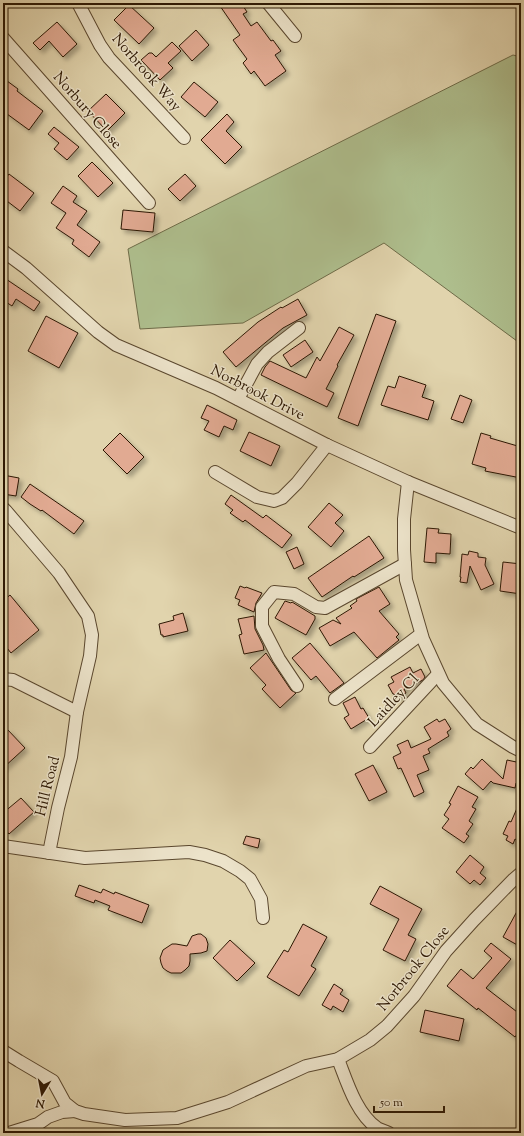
<svg xmlns="http://www.w3.org/2000/svg" width="524" height="1136" font-family="'Sorts Mill Goudy',serif">
<style>
.green{fill:#aebe8d;stroke:#6e6b48}
.building{fill:#e1aa92;stroke:#2d1803;filter:url(#shadow)}
.lines{fill:none;stroke-linecap:round;stroke-linejoin:round}
.minor-casing{stroke:#5a472e;stroke-width:14}
.minor{stroke:#ece3ca;stroke-width:12}
.labels{text-anchor:middle;stroke-width:3;stroke-linejoin:round;paint-order:stroke}
.street-label{font-size:15px;fill:#2d1803;stroke:#ece3ca}
</style>
<defs>
<filter id="shadow"><feDropShadow dx="3.5" dy="3.5" stdDeviation="2" flood-color="#0004"/></filter>
</defs>
<rect width="100%" height="100%" fill="#e1d4ad"/>
<filter id="stains"><feTurbulence type="fractalNoise" baseFrequency=".005" numOctaves="4"/><feColorMatrix values="0 0 0 0 .2 0 0 0 0 .09 0 0 0 0 .02 0 0 0 .5 -.17"/></filter>
<radialGradient id="worn" r=".72"><stop offset=".6" stop-color="#630" stop-opacity="0"/><stop offset="1" stop-color="#630" stop-opacity=".3"/></radialGradient>
<path class="green" d="M513,55L521,57V344L384,243L243,323L140,329L128,249Z"/>
<g class="building">
<path d="M218,3H241L247,12L243,14L251,26L257,22L271,41L273,40L281,51L275,55L286,71L265,86L254,71L251,74L243,63L247,59L233,40L240,35Z"/>
<path d="M129,5L154,28L139,44L114,20Z"/>
<path d="M57,22L77,44L63,57L49,41L40,50L33,43Z"/>
<path d="M196,30L209,45L192,61L179,46Z"/>
<path d="M172,42L181,51L168,63L173,68L160,80L141,60L149,53H152L156,57Z"/>
<path d="M3,78L18,89L17,91L43,111L29,130L3,111Z"/>
<path d="M194,82L218,102L205,117L181,97Z"/>
<path d="M106,94L125,113L107,131L88,111Z"/>
<path d="M227,114L234,122L226,131L242,147L225,164L201,140Z"/>
<path d="M54,127L79,147L67,160L54,149L59,143L48,134Z"/>
<path d="M92,162L113,183L98,197L78,176Z"/>
<path d="M9,174L34,193L20,211L3,198V182Z"/>
<path d="M185,174L196,186L180,201L168,189Z"/>
<path d="M63,186L77,196L73,202L87,211L77,225L100,242L89,257L72,244L74,240L56,228L66,213L51,203Z"/>
<path d="M123,210L155,213L153,232L121,229Z"/>
<path d="M3,277L40,302L34,311L16,299L12,306L3,300Z"/>
<path d="M298,299L307,315L283,328L236,367L223,352L258,322L281,307L282,308Z"/>
<path d="M376,314L396,321L358,426L338,418Z"/>
<path d="M46,316L78,333L59,368L28,351Z"/>
<path d="M339,327L354,335L337,365L338,366L326,389L334,393L327,407L261,375L265,367L270,361L306,378L317,357L320,361Z"/>
<path d="M305,340L313,352L291,367L283,355Z"/>
<path d="M399,376L426,385L422,397L434,401L428,420L381,405L388,386L395,388Z"/>
<path d="M460,395L472,400L463,423L451,419Z"/>
<path d="M207,405L237,420L233,430L224,426L219,437L204,430L209,421L201,418Z"/>
<path d="M249,432L280,446L271,466L240,451Z"/>
<path d="M120,433L144,457L127,474L103,450Z"/>
<path d="M481,433L491,436L490,438L521,447V478L485,471L486,468L472,464Z"/>
<path d="M3,475L19,478L16,496L3,494Z"/>
<path d="M30,484L84,521L74,534L42,510L41,511L30,504L21,497Z"/>
<path d="M231,495L263,518L266,515L292,535L282,548L245,520L243,522L230,513L233,510L225,504Z"/>
<path d="M329,503L343,515L335,523L344,531L331,547L308,527Z"/>
<path d="M427,528L439,529L438,533L451,534L450,554L436,553V563L424,562Z"/>
<path d="M369,536L384,558L354,577L353,576L322,597L308,578Z"/>
<path d="M297,547L304,564L294,569L286,552Z"/>
<path d="M469,551L478,553V557L486,558L485,565L494,584L481,590L470,566L467,583L460,582L461,577H460L462,554L468,555Z"/>
<path d="M503,562L521,564V594L500,591Z"/>
<path d="M240,586L245,588L246,587L262,593L256,603L254,612L238,605L240,600L235,598Z"/>
<path d="M379,587L390,604L379,611L399,634L396,637L399,640L377,658L354,632L330,646L319,628L333,620L341,624L336,618L352,608L350,606L357,601L356,599Z"/>
<path d="M10,595L39,630L11,653L3,643V601Z"/>
<path d="M285,601L291,603L292,602L315,616V619L306,635L275,618Z"/>
<path d="M183,613L188,631L163,637V635H161L159,624L174,620L173,616Z"/>
<path d="M254,616L255,629L263,645L264,650L244,654L239,635L242,634L238,619Z"/>
<path d="M310,643L344,683L330,693L316,676L311,680L292,658Z"/>
<path d="M266,653L291,690L296,693L280,708L262,689L266,685L250,668Z"/>
<path d="M410,667L413,673L421,669L425,677L423,680L404,689L406,693L397,698L394,694H393L388,685L394,682L391,677Z"/>
<path d="M355,697L361,709L363,708L369,718L351,729L344,718L349,715L343,703Z"/>
<path d="M437,719L439,722L445,719L451,729L447,732L449,736L428,749L430,753L423,756L429,770L417,775L424,792L414,797L401,768L398,769L393,757L401,753L397,745L408,740L411,748L431,739L424,727Z"/>
<path d="M7,729L25,748L3,768V733Z"/>
<path d="M482,759L503,779L507,760L521,763V785L516,783L515,788L493,783L491,781L483,790L465,774L471,767L473,769Z"/>
<path d="M373,765L387,792L369,801L355,774Z"/>
<path d="M458,786L478,797L472,807L476,809L469,821L473,824L466,834L469,836L464,843L442,828L449,819L444,815L451,804L449,803Z"/>
<path d="M21,798L34,812L9,834L3,827V813Z"/>
<path d="M521,799V842L515,839L513,844L506,840L508,836L503,834L509,821L511,822Z"/>
<path d="M246,836L260,839L258,848L243,844Z"/>
<path d="M470,855L484,867L480,873L486,878L480,885L474,880L470,884L456,872Z"/>
<path d="M79,885L101,893L103,889L114,894L115,892L149,905L142,923L108,910L110,906L95,900L94,903L75,896Z"/>
<path d="M380,886L422,909L408,935L416,939L405,961L383,950L399,919L370,904Z"/>
<path d="M521,904V947L503,937Z"/>
<path d="M303,924L327,937L311,966L316,969L299,996L267,977L284,950L288,952Z"/>
<path d="M198,934H201L206,938L208,944L207,951L201,953L190,954V961L189,966L185,970L181,973H171L167,971L163,968L161,963L160,958L163,950L172,944H176L187,946L192,936Z"/>
<path d="M230,940L255,963L237,981L213,958Z"/>
<path d="M491,943L511,959L486,988L521,1015V1029L515,1037L478,1008L477,1010L447,986L461,969L473,979L492,958L484,951Z"/>
<path d="M334,984L343,990L340,994L349,1000L343,1012L333,1006L331,1010L322,1005Z"/>
<path d="M425,1010L464,1019L459,1041L420,1032Z"/>
</g>
<g class="lines">
<defs>
<g id="minor">
<path d="M78,3L100,45L109,58L184,138"/>
<path d="M268,3L295,36"/>
<path d="M3,38L149,203"/>
<path d="M3,251L26,268L98,332L116,345L216,388L327,445L408,482L521,528"/>
<path d="M238,399L257,364L268,352L299,328"/>
<path d="M215,472L257,497L274,501L282,498L297,483L327,445"/>
<path d="M408,482L404,519V550L406,580L423,639L443,683L477,724L513,747L521,751"/>
<path d="M3,508L6,511L59,573L88,616L92,635L90,656L77,712L71,757L58,808L49,853"/>
<path d="M3,679L13,680L77,712"/>
<path d="M297,686L279,659L262,626V607L274,592L294,594L316,607L325,608L405,564"/>
<path d="M335,699L421,634"/>
<path d="M370,747L438,674"/>
<path d="M3,846L85,858L189,852L205,855L223,861L240,871L250,879L261,899L263,918"/>
<path d="M3,1051L19,1061L53,1081L65,1103L75,1111L84,1114L125,1120L177,1118L228,1102L306,1066L338,1059L370,1040L387,1026L414,996L446,951L474,920L514,879L521,873"/>
<path d="M338,1059C347,1082 356,1113 377,1128C381,1130 385,1131 389,1133"/>
<path d="M9,1133L38,1124L48,1117L62,1112L75,1111"/>
</g>
</defs>
<use href="#minor" class="minor-casing"/>
<use href="#minor" class="minor"/>
</g>
<g class="labels">
<g class="street-label">
<text transform="translate(147 72) rotate(49)" y="5">Norbrook Way</text>
<text transform="translate(88 110) rotate(49)" y="5">Norbury Close</text>
<text transform="translate(258 392) rotate(27)" y="5">Norbrook Drive</text>
<text transform="translate(393 700) rotate(-47)" y="5">Laidley Cl</text>
<text transform="translate(47 786) rotate(-76)" y="5">Hill Road</text>
<text transform="translate(413 968) rotate(-51)" y="5">Norbrook Close</text>
</g>
</g>
<rect width="524" height="1136" fill="none" stroke="#e1d4ad" stroke-width="16"/>
<rect x="4" y="4" width="516" height="1128" fill="none" stroke="#2d1803" stroke-width="2"/>
<rect x="8" y="8" width="508" height="1120" fill="none" stroke="#2d1803"/>
<g transform="translate(42 1094) rotate(190)" stroke="#ece3ca" stroke-width="3" paint-order="stroke">
<path d="M0-3L7 15L0 10L-7 15Z" fill="#2d1803"/>
<text y="-6" font-size="11" font-weight="bold" text-anchor="middle" fill="#2d1803">N</text>
</g>
<path d="M374 1106v6h70v-6" fill="none" stroke="#2d1803" stroke-width="2"/>
<text x="380" y="1106" font-size="12" fill="#2d1803" stroke="#ece3ca" stroke-width="3" paint-order="stroke">50 m</text>
<rect width="100%" height="100%" filter="url(#stains)"/>
<rect width="100%" height="100%" fill="url(#worn)"/>
</svg>
